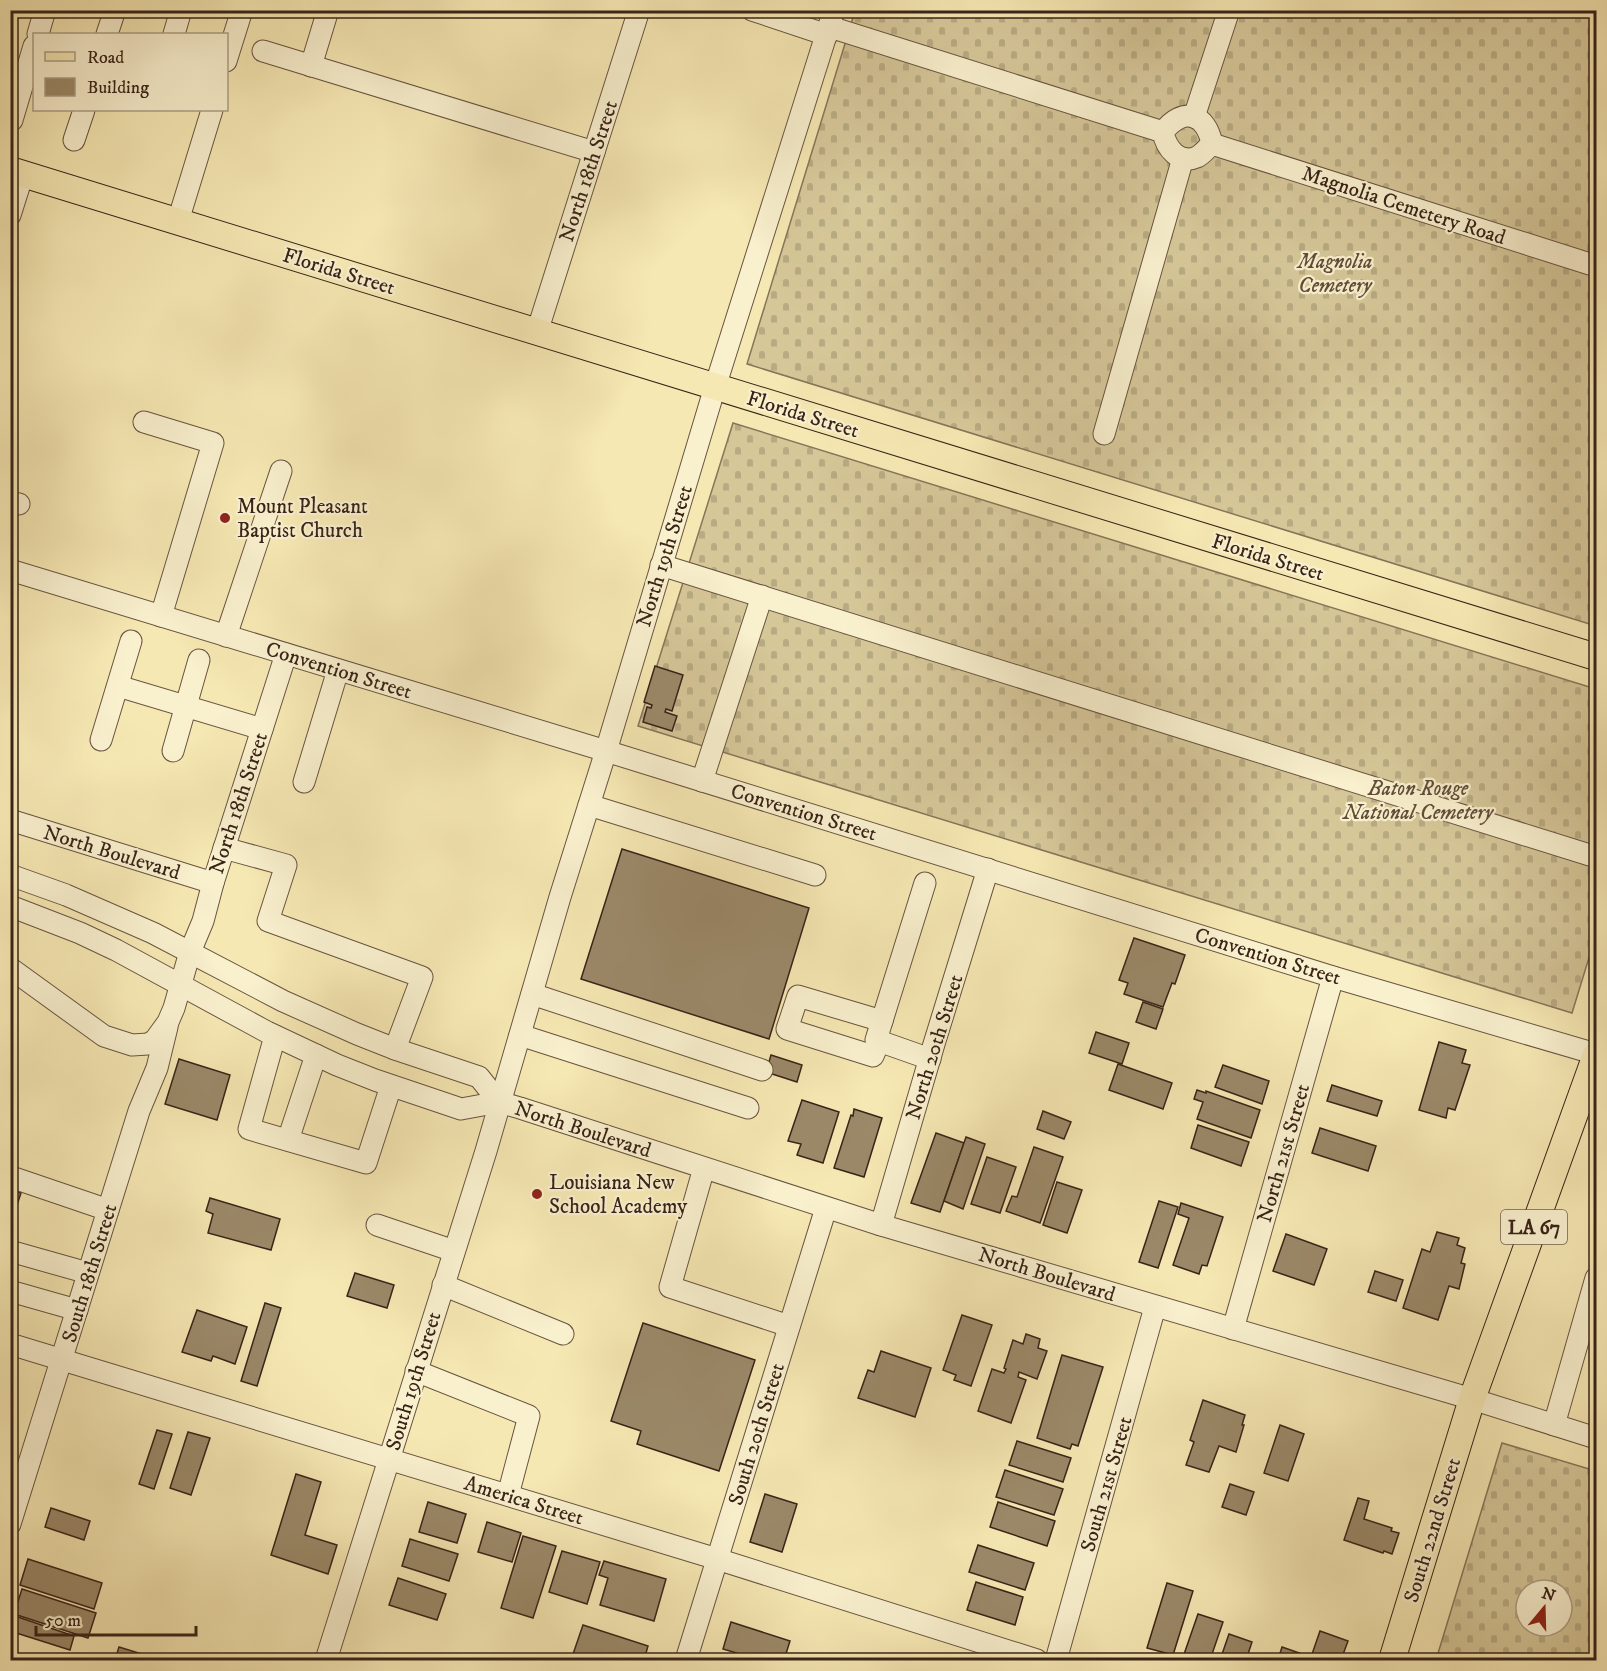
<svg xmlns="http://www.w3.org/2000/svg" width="1607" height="1671" font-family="'IM FELL DW Pica',serif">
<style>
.cemetery{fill:url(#cemetery-stones);stroke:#877559;stroke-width:1.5;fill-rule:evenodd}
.building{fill:#9b8969;stroke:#382319;stroke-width:1.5}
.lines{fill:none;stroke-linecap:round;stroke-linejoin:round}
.minor-casing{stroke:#685440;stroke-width:23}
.major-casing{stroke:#382319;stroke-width:28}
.minor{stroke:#f9f0ce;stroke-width:21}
.major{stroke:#f6e8b3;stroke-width:26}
.poi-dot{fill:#8f2418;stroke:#f9f0ce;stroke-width:2}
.labels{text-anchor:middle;stroke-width:4.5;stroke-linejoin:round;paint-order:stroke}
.shield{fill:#f9f0ce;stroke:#72604f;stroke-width:1.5}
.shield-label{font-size:20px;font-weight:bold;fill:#382319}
.street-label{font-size:21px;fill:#382319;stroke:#f9f0ce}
.park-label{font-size:21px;font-style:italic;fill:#604c39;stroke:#f9f0ce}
.poi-label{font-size:21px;fill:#382319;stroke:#f9f0ce;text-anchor:start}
</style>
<defs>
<pattern id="cemetery-stones" width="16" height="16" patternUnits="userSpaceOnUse" patternTransform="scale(1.5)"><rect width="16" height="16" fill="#d6c799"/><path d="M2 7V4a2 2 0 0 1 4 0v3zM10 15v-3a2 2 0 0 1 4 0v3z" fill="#b8ab83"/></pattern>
</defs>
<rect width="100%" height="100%" fill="#f6e8b3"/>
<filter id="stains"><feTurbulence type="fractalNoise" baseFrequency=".00333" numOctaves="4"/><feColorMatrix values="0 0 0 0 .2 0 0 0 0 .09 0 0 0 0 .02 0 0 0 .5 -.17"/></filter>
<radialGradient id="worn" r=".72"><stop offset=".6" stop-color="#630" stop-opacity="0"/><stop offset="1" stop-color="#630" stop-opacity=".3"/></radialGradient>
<g class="cemetery">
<path d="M855,11H1596V626L747,364Z"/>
<path d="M733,423L1596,689V935L1572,1013L638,726Z"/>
<path d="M1502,1443L1596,1471V1660H1436ZM1526,1590H1562V1626H1526Z"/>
</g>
<g class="building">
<path d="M655,666L683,675L672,711L666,709L665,712L677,716L672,731L643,722L647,707L651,708L652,705L644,702Z"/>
<path d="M622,849L809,908L769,1039L581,979Z"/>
<path d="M1134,938L1185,955L1175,984L1172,983L1163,1007L1124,994L1128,983L1119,980Z"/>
<path d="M1143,1002L1163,1009L1156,1029L1136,1022Z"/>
<path d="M1096,1032L1129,1043L1122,1064L1089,1053Z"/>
<path d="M1439,1042L1466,1050L1462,1063L1470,1065L1455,1110L1448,1108L1446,1118L1419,1110Z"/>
<path d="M771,1055L802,1065L797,1082L766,1072Z"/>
<path d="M179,1059L230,1075L217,1120L165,1104Z"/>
<path d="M1118,1064L1172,1083L1163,1109L1109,1090Z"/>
<path d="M1223,1065L1269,1081L1262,1104L1215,1087Z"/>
<path d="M1332,1085L1382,1101L1377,1116L1327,1101Z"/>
<path d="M1197,1090L1206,1093V1091L1260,1110L1251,1138L1197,1119L1203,1102L1194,1099Z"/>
<path d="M802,1100L839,1112L823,1163L797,1155L801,1144L788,1141Z"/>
<path d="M854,1109L882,1118L864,1177L834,1168L851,1115L853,1116Z"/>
<path d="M1043,1111L1071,1122L1064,1139L1037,1129Z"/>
<path d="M1198,1125L1249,1142L1241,1166L1191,1148Z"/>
<path d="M1320,1128L1376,1146L1368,1171L1312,1153Z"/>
<path d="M936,1133L964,1143L940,1212L911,1203Z"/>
<path d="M966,1137L985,1144L963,1209L944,1201Z"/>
<path d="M1034,1147L1063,1157L1040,1223L1006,1211L1012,1196L1017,1197Z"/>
<path d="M987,1157L1016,1167L1000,1213L971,1204Z"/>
<path d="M1057,1182L1082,1190L1067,1233L1043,1225Z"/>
<path d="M10,1190L21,1193L10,1226Z"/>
<path d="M210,1198L280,1219L271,1250L208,1233L213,1214L206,1211Z"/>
<path d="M1159,1201L1178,1207L1158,1268L1139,1262Z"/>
<path d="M1181,1203L1223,1217L1207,1266L1202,1265L1199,1274L1173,1265L1189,1218L1178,1214Z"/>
<path d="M1437,1232L1459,1238L1457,1245L1465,1248L1461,1263L1465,1264L1459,1289L1449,1286L1438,1320L1403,1308L1422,1249L1430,1252Z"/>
<path d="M1286,1234L1327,1249L1314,1285L1273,1271Z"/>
<path d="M1375,1271L1403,1280L1396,1301L1368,1292Z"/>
<path d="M355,1273L394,1285L387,1308L347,1296Z"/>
<path d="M265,1303L281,1308L257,1386L241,1381Z"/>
<path d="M197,1310L247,1327L235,1364L213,1356L211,1361L182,1352Z"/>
<path d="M962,1315L992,1325L971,1386L954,1380L956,1375L943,1370Z"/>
<path d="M643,1323L755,1360L719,1471L637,1444L641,1431L611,1421Z"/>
<path d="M1026,1334L1040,1339L1038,1348L1047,1351L1037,1379L1019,1372L1018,1377L1026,1380L1011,1423L978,1411L992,1369L1004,1373L1006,1369L1004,1368L1013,1340L1023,1344Z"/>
<path d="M881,1351L931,1368L915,1417L858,1398L868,1370L874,1372Z"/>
<path d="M1062,1355L1103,1367L1078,1446L1072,1444L1070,1449L1037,1438Z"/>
<path d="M1203,1400L1245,1415L1242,1425H1244L1236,1452L1219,1446L1209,1472L1186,1465L1194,1442L1190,1440Z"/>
<path d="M1280,1425L1304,1434L1288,1481L1264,1473Z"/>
<path d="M157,1430L172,1434L154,1489L139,1484Z"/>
<path d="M188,1432L210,1438L191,1495L170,1488Z"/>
<path d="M1017,1441L1071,1458L1063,1482L1009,1465Z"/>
<path d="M1005,1470L1063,1489L1054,1515L996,1497Z"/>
<path d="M296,1474L321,1482L305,1535L337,1545L328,1574L271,1555Z"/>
<path d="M1230,1484L1254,1492L1246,1515L1222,1507Z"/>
<path d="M765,1494L797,1504L782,1552L750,1542Z"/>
<path d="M1358,1498L1369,1501L1364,1519L1392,1528L1391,1531L1399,1533L1392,1554L1384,1551L1383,1553L1344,1540Z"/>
<path d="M428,1502L466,1514L457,1543L419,1532Z"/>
<path d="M998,1502L1055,1521L1047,1546L990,1527Z"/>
<path d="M51,1508L90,1521L84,1540L45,1527Z"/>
<path d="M487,1522L521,1533L512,1562L478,1552Z"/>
<path d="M523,1536L556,1546L533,1618L501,1608Z"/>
<path d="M410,1539L458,1554L449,1581L402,1566Z"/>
<path d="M978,1545L1034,1563L1025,1590L969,1572Z"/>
<path d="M562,1551L600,1562L587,1604L549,1592Z"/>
<path d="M28,1559L102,1583L94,1609L20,1585Z"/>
<path d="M604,1561L666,1579L654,1621L600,1605L608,1578L599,1575Z"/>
<path d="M398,1578L446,1594L437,1620L389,1605Z"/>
<path d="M976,1582L1023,1597L1015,1625L967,1610Z"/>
<path d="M1167,1583L1193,1591L1173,1655L1147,1648Z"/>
<path d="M22,1589L96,1613L88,1638L14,1614Z"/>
<path d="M1198,1614L1223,1622L1210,1660H1182Z"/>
<path d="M15,1616L74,1636L70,1650L10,1631Z"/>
<path d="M731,1622L790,1641L784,1660H760L723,1649Z"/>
<path d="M583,1625L648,1646L644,1660H571Z"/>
<path d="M1320,1631L1348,1641L1341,1660H1310Z"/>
<path d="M1229,1634L1252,1642L1246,1660H1220Z"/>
<path d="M119,1647L145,1655L143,1660H115Z"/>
<path d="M1282,1647L1308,1656L1307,1660H1278Z"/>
</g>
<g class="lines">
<defs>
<g id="minor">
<path d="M752,10L827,35"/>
<path d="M830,27L1163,132C1166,148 1179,165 1197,157C1203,154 1207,148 1212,144C1206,113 1183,106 1163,132"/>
<path d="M38,34L45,10"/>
<path d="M107,34L115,10"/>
<path d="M174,34L181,10"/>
<path d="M263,51L594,152"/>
<path d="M226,61L242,10"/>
<path d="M311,66L328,10"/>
<path d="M1194,117L1229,10"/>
<path d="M10,119L12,120L34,46"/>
<path d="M74,140L84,110"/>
<path d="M1212,144L1596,266"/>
<path d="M10,215L23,174"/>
<path d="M178,221L212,110"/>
<path d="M537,332L639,10"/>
<path d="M144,422L213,443L161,616"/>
<path d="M1104,434L1183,158"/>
<path d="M10,502L19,504"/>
<path d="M661,565L1596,857"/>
<path d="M10,570L606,751L1333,977L1596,1054"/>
<path d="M226,636L281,471"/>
<path d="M118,686L262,729"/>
<path d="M101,740L131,641"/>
<path d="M173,751L199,660"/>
<path d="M702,781L762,596"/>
<path d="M304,782L338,670"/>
<path d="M589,805L815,875"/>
<path d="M10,820L213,883"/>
<path d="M224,848L286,865L268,921L422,977L395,1049"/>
<path d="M10,875L66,895L153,933L283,1001L357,1034L395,1049L479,1077L499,1102"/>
<path d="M925,883L876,1040L930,1059"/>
<path d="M10,906L80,933L116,950L267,1032L337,1065L375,1080L461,1109L499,1102L520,1108L881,1225L1472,1399L1596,1438"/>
<path d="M10,968L104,1036L132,1045L148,1044L155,1040L168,1022L174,1008L190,952L203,921L213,883L286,654"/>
<path d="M532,994L762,1070"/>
<path d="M520,1035L748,1108"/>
<path d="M275,1036L249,1129L366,1163L391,1086"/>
<path d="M879,1042L873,1056L787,1029L798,996L882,1021"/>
<path d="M288,1140L316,1055"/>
<path d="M704,1168L670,1287L789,1326"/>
<path d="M14,1178L108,1210"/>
<path d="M377,1225L454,1251"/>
<path d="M881,1225L934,1044L988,869"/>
<path d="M10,1251L88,1273"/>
<path d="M443,1285L563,1334"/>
<path d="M10,1291L77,1310"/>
<path d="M1233,1329L1333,977"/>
<path d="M10,1344L717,1559L1037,1660"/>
<path d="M416,1371L529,1416L508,1495"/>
<path d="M1554,1425L1596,1278"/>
<path d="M10,1524L139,1111L157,1068L167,1027"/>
<path d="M326,1660L486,1151L560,897L606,751L715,387L834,10"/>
<path d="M686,1660L826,1208"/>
<path d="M1056,1660L1155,1307"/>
</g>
<g id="major">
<path d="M10,170L1596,657"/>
<path d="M1392,1660L1472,1399L1596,1055"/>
</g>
</defs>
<use href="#minor" class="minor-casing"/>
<use href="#major" class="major-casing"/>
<use href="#minor" class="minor"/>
<use href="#major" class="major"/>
</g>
<g class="poi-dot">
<circle cx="225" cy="518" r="6"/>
<circle cx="537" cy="1194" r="6"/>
</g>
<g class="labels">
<rect class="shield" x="1501" y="1210" width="66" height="34" rx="4.5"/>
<g class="shield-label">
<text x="1534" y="1234">LA 67</text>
</g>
<g class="street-label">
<text transform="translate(588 171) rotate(-72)" y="7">North 18th Street</text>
<text transform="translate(1404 205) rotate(18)" y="7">Magnolia Cemetery Road</text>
<text transform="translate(339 271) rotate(17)" y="7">Florida Street</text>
<text transform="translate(803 414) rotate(17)" y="7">Florida Street</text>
<text transform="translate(664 556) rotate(-73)" y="7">North 19th Street</text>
<text transform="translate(1268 557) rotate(17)" y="7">Florida Street</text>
<text transform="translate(339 670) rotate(17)" y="7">Convention Street</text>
<text transform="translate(238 803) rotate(-72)" y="7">North 18th Street</text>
<text transform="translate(804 812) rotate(17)" y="7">Convention Street</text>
<text transform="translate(112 852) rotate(17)" y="7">North Boulevard</text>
<text transform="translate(1268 956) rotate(17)" y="7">Convention Street</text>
<text transform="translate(934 1047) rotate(-73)" y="7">North 20th Street</text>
<text transform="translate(583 1129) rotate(18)" y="7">North Boulevard</text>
<text transform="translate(1283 1153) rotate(-74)" y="7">North 21st Street</text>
<text transform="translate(89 1273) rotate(-73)" y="7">South 18th Street</text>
<text transform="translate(1047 1274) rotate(17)" y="7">North Boulevard</text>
<text transform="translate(413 1381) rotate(-73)" y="7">South 19th Street</text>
<text transform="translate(756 1434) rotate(-73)" y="7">South 20th Street</text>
<text transform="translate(1106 1484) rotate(-74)" y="7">South 21st Street</text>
<text transform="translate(524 1500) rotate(17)" y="7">America Street</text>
<text transform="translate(1432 1530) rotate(-73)" y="7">South 22nd Street</text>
</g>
<g class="park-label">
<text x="1335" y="268">Magnolia<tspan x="1335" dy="24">Cemetery</tspan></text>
<text x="1418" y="795">Baton Rouge<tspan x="1418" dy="24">National Cemetery</tspan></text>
</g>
<g class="poi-label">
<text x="237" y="513">Mount Pleasant<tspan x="237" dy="24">Baptist Church</tspan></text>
<text x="549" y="1189">Louisiana New<tspan x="549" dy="24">School Academy</tspan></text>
</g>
</g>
<rect width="1607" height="1671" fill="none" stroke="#f6e8b3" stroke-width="36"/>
<rect x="12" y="12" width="1583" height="1647" fill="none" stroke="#382319" stroke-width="3"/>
<rect x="18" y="18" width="1571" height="1635" fill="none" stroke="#382319" stroke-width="1.5"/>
<rect x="33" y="33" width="195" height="78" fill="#f9f0ce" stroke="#ac9e86" stroke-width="1.5"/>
<rect x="45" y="52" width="30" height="9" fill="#f6e8b3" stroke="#ac9e86" stroke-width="1.5"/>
<text x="87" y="63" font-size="18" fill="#382319">Road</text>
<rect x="45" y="78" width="30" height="18" fill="#9b8969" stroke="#ac9e86" stroke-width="1.5"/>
<text x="87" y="93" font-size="18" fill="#382319">Building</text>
<g transform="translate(1544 1608) rotate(19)"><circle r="28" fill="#f9f0ce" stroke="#ac9e86" stroke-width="1.5"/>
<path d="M0-4.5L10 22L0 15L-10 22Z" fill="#8f2418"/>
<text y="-9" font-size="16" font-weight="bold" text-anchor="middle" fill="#382319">N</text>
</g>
<path d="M36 1626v9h160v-9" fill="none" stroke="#382319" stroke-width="3"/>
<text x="45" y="1626" font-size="18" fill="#382319" stroke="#f9f0ce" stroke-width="4.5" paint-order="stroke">50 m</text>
<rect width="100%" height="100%" filter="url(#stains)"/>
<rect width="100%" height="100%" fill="url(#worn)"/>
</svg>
